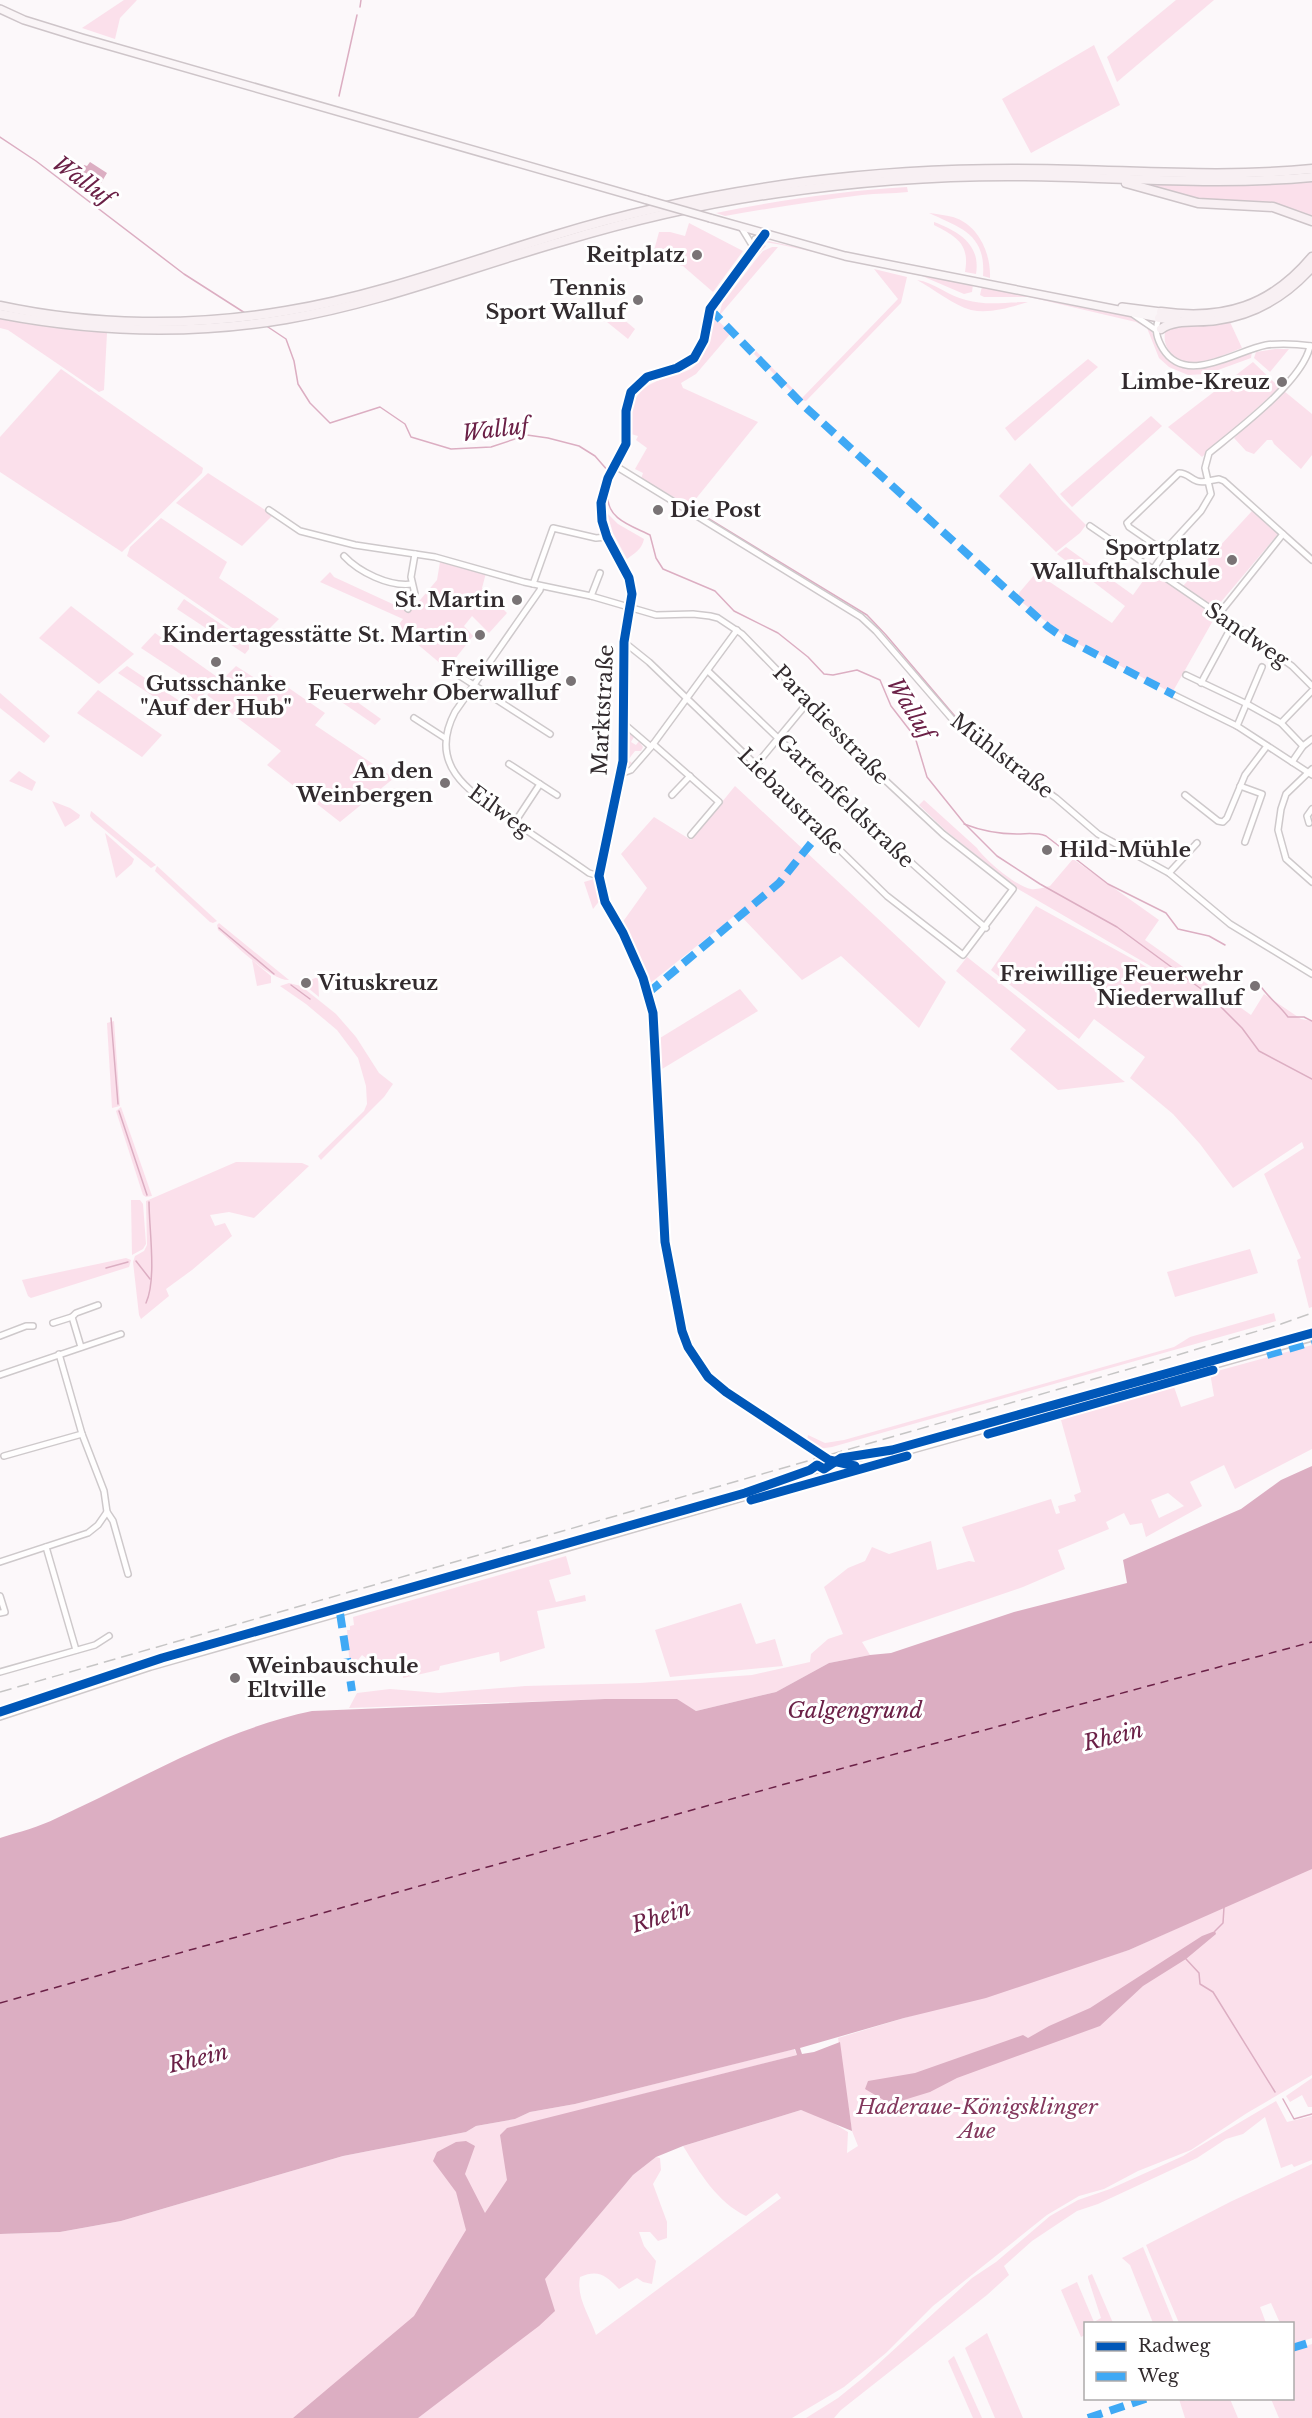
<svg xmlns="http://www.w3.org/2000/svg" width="1312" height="2418" font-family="'Libre Baskerville',serif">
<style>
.green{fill:#fbe0eb;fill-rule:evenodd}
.water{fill:#dcaec2}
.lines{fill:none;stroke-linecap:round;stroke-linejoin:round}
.stream{stroke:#dcaec2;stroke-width:1.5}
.ferry{stroke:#6b2147;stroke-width:1.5;stroke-dasharray:8 6;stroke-linecap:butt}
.minor-casing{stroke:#cec9cb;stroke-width:8}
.major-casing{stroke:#cec5c9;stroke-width:10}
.highway-casing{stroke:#cec5c9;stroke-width:11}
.minor{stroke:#fffefe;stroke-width:5}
.major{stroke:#faf5f7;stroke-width:7}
.highway{stroke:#f8f0f3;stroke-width:8}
.rail{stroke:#c6c5c5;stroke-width:1.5;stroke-dasharray:12 6;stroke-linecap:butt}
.major-bridge-casing{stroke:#cec5c9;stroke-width:10;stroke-linecap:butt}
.major-bridge{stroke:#faf5f7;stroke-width:7}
.quiet{stroke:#3fa9f5;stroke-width:8;stroke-dasharray:15 8;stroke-linecap:butt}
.cycleway-casing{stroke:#fff;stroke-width:13}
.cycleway{stroke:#0057b8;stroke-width:9}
.poi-dot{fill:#797375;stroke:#fff;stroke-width:2}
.labels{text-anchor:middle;stroke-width:6;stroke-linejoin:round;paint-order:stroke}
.poi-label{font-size:21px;font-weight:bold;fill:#322b2e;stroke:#fff;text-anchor:end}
.street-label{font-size:21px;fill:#322b2e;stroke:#fff}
.park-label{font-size:21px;font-style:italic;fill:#83385d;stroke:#fff}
.water-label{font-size:22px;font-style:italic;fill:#6b2147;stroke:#fff}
</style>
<rect width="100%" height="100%" fill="#fcf8fa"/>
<g class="green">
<path d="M124,0H137L120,18L115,39L82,28Z"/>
<path d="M1176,0H1214L1117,82L1107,57Z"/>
<path d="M1094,45L1120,105L1031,153L1002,99Z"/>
<path d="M1312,180V219L1300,213L1200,200L1138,182Z"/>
<path d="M907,187L908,192C892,194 877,193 862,195C816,201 770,208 725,216L716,213C779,200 842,191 907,187Z"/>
<path d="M929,213C937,214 945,215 953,217C979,225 991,254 990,278L983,276C986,234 961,228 929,213Z"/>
<path d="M934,222C958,231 981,244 976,274L965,272C970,244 957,237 934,225Z"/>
<path d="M689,223L743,251L713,292L683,266L652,258L659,232H670L685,236Z"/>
<path d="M768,241L973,284L972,292L964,294L922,276L782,245L765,242Z"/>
<path d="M764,244L766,246L756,256L720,302L718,301Z"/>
<path d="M772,247H778L719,316L722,304L757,258L763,251Z"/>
<path d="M874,269L907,277L901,303L806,401L800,400L754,354L756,351L802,398L898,299Z"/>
<path d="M917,280C934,282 948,296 966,300C986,306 1007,302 1028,302C1011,307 990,314 971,310C953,305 934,289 917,280Z"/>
<path d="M982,286C1019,293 1121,305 1147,326C1153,330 1153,336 1155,342C1161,356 1175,367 1190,369C1210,371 1234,357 1252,351L1251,358L1207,374L1188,375L1169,367L1159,358L1147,328L1136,322L1029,297H984L980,295Z"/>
<path d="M615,312L635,329L628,339L607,322Z"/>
<path d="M714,317L731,333L696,374L681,383L683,388L758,422L690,506L641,479L643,473L635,469L647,448L636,440L638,436L631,434C630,394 638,386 675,375C683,373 694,369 699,361C709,349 711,333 714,317Z"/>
<path d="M0,318L107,333L104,390L99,392L8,330L0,328Z"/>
<path d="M1230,322L1242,348C1220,356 1187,374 1169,351C1165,345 1164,339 1165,332L1171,326H1199Z"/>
<path d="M1275,349H1289L1270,372L1254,358L1256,352Z"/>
<path d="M1088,359L1098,367L1015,441L1005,428Z"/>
<path d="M1253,362L1280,388L1202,457L1168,427Z"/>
<path d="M61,369L203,468L202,473L122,552L0,472V437Z"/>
<path d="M1284,391L1312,414V455L1301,469L1274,444L1272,440H1267L1254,454L1246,451L1234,438Z"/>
<path d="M1151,416L1162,426L1072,507L1060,494Z"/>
<path d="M1030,463L1062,501L1086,525L1080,533L1056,552L999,496Z"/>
<path d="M208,473L273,515L242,546L176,503Z"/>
<path d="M1252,511L1278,534L1215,609L1183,586Z"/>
<path d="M607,513L618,524L644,539C642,549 635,553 627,559L613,533Z"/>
<path d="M161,518L227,562L219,578L279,619L256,642L250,640L127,556L130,547Z"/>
<path d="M1066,547L1133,595L1151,570L1215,617L1172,693L1065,637L1018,599L1019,593L1036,573L1112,623L1125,606L1057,554Z"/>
<path d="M440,562L486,573L482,588L507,613L489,633L472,616L464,626L473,636L447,669L397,627L403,619L320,582L330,572L334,577L410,612L437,580Z"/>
<path d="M184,599L249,643V649L245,654L177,609Z"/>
<path d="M71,606L134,654L99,684L39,638Z"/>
<path d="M155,633L220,679L197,701L176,687L182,675L141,648Z"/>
<path d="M127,666L190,708L183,716L118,673Z"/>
<path d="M236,666L261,682L267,673L325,713L315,725L394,778L340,822L267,765L281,751L207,695Z"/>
<path d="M98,690L162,735L142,757L77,713Z"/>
<path d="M0,693L50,736L44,743L0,708Z"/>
<path d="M346,694L381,719L375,725L340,701Z"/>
<path d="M626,730L634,737L631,742L636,745L639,741L643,747L641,751H635L628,760L632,763L628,766L626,764Z"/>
<path d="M19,771L36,782L32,791L9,781Z"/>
<path d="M735,786L946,982L919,1028L841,956L802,980L738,913L648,985L622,923L647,888L621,854L654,817L691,840Z"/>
<path d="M924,800L977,848C984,859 1017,887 1031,889C1036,890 1045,887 1050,886L1073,859L1159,920L1145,940L1251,1015L1264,994L1301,1019L1312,1021V1307L1309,1308L1297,1260L1301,1258L1264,1174L1304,1148L1302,1142L1233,1188L1200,1144L1173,1114L1130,1078L1145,1057L1094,1019L1079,1039L991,970L1036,906L1140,963L1175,985L1178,982L1018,889L946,831L919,805Z"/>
<path d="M52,801L70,808L80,815L79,818L65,827Z"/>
<path d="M91,811L156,865L151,868L93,820L90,816Z"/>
<path d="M105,833L134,859L132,864L116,878Z"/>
<path d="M157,866L217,921L213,923L210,922L155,871Z"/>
<path d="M594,879L601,899L593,909L584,882Z"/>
<path d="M219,923L289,980C270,981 233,942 218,930L217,925Z"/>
<path d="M967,957L1125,1082L1058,1090L1010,1049L1026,1030L956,971Z"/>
<path d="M252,960L271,976V983L257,986Z"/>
<path d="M318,977L319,997L302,983Z"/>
<path d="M289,983L301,986L336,1014L356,1037L379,1073L393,1084L384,1097L321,1160L318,1156L364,1111L367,1104L366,1086L358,1058L337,1030L306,1004L280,986Z"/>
<path d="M740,989L758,1011L662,1069L660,1038Z"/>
<path d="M114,1021L120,1106L112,1108L107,1023Z"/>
<path d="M121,1107L152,1196L146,1197L143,1195L116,1111Z"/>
<path d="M236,1162L302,1163L309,1166L254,1218L229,1212L210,1215L215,1226L225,1223L232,1236L192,1270L166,1289L169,1296L141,1319L139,1315L133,1262L135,1256L144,1251L147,1245L146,1201Z"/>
<path d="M131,1200H140L143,1204L146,1244L143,1249L132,1255Z"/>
<path d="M1250,1249L1258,1273L1175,1297L1167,1272Z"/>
<path d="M126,1258L131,1260L129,1267L31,1298L28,1296L22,1280Z"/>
<path d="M1274,1313L1276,1321L832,1447L818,1449L807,1440L808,1435L825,1443L844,1440L1174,1347L1190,1337Z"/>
<path d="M1312,1345V1449L1235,1489L1224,1465L1190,1482L1202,1506L1146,1537L1142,1523L1130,1525L1124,1513L1106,1522L1109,1529L1058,1550L1065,1569L1023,1587L862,1642L870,1655L829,1663L776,1692L696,1711L676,1699H605L349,1708L357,1693L390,1689L439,1693L525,1686L640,1683L752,1675L810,1662L811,1654L828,1639L843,1634L824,1587L848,1568L865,1561L872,1547L889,1554L931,1541L937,1570L969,1561L975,1562L962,1527L1051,1499L1056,1514L1060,1513L1058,1506L1076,1501L1074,1495L1081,1492L1061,1420L1173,1384L1181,1407L1214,1396L1210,1373ZM1168,1493L1184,1506L1159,1518L1151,1500Z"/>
<path d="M566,1556L571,1574L549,1580L556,1602L585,1595L586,1601L537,1611L545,1648L500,1662L499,1652L440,1666L439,1670L403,1678V1662C384,1665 378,1668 362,1655L350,1670L347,1630H350V1626L354,1625L353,1617Z"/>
<path d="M741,1603L756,1644L775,1639L783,1666L670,1677L655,1630Z"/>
<path d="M1312,1867V2075L1247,2113L1191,2150L1138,2171L1104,2189L1079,2196L1047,2215L933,2306L886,2353L844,2387L792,2418H0V2234L60,2232L121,2221L343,2156L466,2132L476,2126L515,2119L530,2112L575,2104L794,2049L797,2055L573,2112L544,2279L633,2175L656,2157L660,2158L661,2170L653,2184L667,2222V2238L658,2241L650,2232H639L644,2246L656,2261L652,2284L643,2282L637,2278L619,2289C606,2276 599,2269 580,2277C576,2298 590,2316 596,2335L781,2198L777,2193L746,2216C717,2202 700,2173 683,2146L801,2110L825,2118L848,2132L847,2153L858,2146L852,2131L838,2038L1129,1950Z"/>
<path d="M1312,2078V2107H1308L1302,2095L1290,2102L1286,2096Z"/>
<path d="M1276,2101L1287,2122L1312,2116V2160L1294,2167L1292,2164L1281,2168L1265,2117L1243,2134L1226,2139L1197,2158L1098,2204L1077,2211L1032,2241L1004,2266L1009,2275L987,2295L841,2410L834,2418H806L838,2398L864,2377L972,2278L996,2262L1050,2216L1078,2200L1110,2189L1183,2156Z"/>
<path d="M1312,2164V2338L1293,2344L1292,2324L1280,2323L1271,2303L1260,2307L1266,2323H1179L1146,2245L1232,2201Z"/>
<path d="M1143,2247L1174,2323H1153L1130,2265L1122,2258Z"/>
<path d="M1092,2274L1113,2323L1086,2324L1085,2335L1081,2337L1061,2290L1077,2282L1094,2322L1101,2318L1088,2278V2276Z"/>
<path d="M987,2333L1023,2418H995L965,2348Z"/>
<path d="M1312,2344V2418H1279L1271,2399L1292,2398L1293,2350Z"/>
<path d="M954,2356L982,2418H973L948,2361Z"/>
<path d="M1179,2399H1183L1185,2401L1195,2399H1230L1238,2418H1185Z"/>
</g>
<g class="water">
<path d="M90,162L107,173L101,183L86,173L80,172L84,165L87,166Z"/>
<path d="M1312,1466V1869L1129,1950L986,1998L904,2018L800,2048L802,2054L814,2052L840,2042L852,2131L801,2110L683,2146L656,2157L633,2175L545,2279L555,2311L539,2326L418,2418H293L414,2316L466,2230L456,2192L433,2161L437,2152L456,2142L466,2141L475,2146L465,2174L485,2213L507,2180L500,2135L507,2128L797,2055L795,2049L575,2104L530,2112L515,2119L476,2126L466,2132L343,2156L121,2221L60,2232L0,2234V1838C19,1832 39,1827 57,1818C140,1780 221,1730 312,1711L605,1699H677L696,1711L776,1692L829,1663L870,1655L891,1653L1014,1612L1127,1583L1123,1560L1241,1509L1281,1480Z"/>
<path d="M1215,1931L1216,1934L1186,1959L1143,1986L1100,2026L957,2078L930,2092L894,2103L887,2102L865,2089L868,2081L915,2073L1023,2035L1028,2038L1049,2026L1090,2008L1202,1936Z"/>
</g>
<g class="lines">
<g class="stream">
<path d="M360,7L361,0"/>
<path d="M339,96L357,15"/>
<path d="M0,137L36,161L184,274L245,313"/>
<path d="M265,325L286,339L294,361L298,384L310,403L330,423L380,407L405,424L411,437L451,449L491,447L527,435L548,438L579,446L595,456L609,472"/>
<path d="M612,476C612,483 609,488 608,495C606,519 632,526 650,535L656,558L663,569L715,591L734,611L778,633L808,657L824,674L833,675L857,670L880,680L891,706L915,737L927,777L964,823L997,856L1040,884L1117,927L1208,994L1242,1028L1259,1051L1312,1079"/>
<path d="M688,506L867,615L886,635L959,721"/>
<path d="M987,746L995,752"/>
<path d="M999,755L1047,786L1063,801"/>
<path d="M964,824C982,831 998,834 1017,834C1028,834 1035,832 1046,836L1108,884L1166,913L1178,929L1209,936L1225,945"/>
<path d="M1111,838L1138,851"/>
<path d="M219,928L274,974"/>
<path d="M291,985L310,999"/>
<path d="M1262,988C1270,999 1280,1006 1288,1017H1304L1312,1021"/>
<path d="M111,1018L118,1104"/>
<path d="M119,1111L147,1195"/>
<path d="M136,1261L150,1279"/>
<path d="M106,1268L128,1262"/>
<path d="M146,1303C157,1279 149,1229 149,1202"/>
<path d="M1215,1931L1223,1923L1224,1907"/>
<path d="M1186,1959L1199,1973L1200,1984L1213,1992L1275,2092"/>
<path d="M1283,2099L1294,2119L1312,2114"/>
</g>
<path class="ferry" d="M0,2003L821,1774L1312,1642"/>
<defs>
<g id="minor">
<path d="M741,227L752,245"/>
<path d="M765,234L710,309L704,340L694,358L677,368L647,377L631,392L626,411V444L608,478L601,503L602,521L607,537L629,578L632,594L624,642L623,761L599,876L605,902L623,933L643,978L653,1013L665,1242L682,1331L688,1347L708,1377L726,1392L829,1460L855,1466"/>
<path d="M751,252L755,239L765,234"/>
<path d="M1134,315L1156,330"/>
<path d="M1159,318C1154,330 1157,339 1163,349C1186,386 1235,351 1266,345C1281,343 1297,344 1312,346"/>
<path d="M1310,346C1303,381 1237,430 1209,453L1205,468L1208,481L1219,479L1224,481L1312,560"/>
<path d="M614,465L861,617L876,631L953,720L990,752L1056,798L1098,834L1169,873L1230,924L1312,974"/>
<path d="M1179,473C1191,473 1192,485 1208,481L1211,494L1201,511L1166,549H1161L1129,527L1127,523Z"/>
<path d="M269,510L300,531L355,545L435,557L524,582L591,596L656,615L693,614L710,616L718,618L742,634L872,768L943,834L1013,889L963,955L887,896L773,785L756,765L649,662L624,642"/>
<path d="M1090,526L1233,624L1292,666L1312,686"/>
<path d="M344,556C359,572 389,587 412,584"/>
<path d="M1154,568L1163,555L1164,549"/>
<path d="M533,584L553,528L596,538L607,537"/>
<path d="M541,586L540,590L455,712C425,769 475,795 516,823C540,840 565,856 589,873L599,876"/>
<path d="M591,596L600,573"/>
<path d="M408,609L415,594L411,577L415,554"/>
<path d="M1219,614L1283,534"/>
<path d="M449,669L550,734"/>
<path d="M708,671C799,758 889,846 986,928"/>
<path d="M1186,675L1247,704L1281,723L1312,691"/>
<path d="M1201,683L1233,624"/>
<path d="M1174,695L1237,726L1312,775"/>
<path d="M414,718L445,738"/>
<path d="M623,723L651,747"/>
<path d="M1281,723L1303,746"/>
<path d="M1237,726L1262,667"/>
<path d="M653,744L719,802L691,835"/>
<path d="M1292,762L1303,746L1312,739"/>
<path d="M509,764L557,795"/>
<path d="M756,765L809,701"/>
<path d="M1312,769L1286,794L1281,809L1278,830L1286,859L1312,882"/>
<path d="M620,774L631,770L651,747L737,630"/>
<path d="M1240,786L1262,794L1245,842"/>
<path d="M672,795L690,776"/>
<path d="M1185,795L1218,821L1223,822L1227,818L1245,775L1267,746"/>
<path d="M515,822L540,784"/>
<path d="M1309,823L1307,816L1312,809"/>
<path d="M1169,873L1197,843"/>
<path d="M53,1323L72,1317"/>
<path d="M0,1336L26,1326H33"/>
<path d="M81,1347L72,1317L76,1313L98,1305"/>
<path d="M0,1375L121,1334"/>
<path d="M4,1456L82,1434"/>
<path d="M823,1456L832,1472"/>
<path d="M107,1512L113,1521L128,1574"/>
<path d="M46,1547L76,1650"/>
<path d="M0,1562L88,1533L98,1525L107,1512L104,1491L82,1434L59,1354"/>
<path d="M0,1613L5,1612L0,1596"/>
<path d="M0,1672L95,1645L109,1636"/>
<path d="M0,1717L151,1667L816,1477L1312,1338"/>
</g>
<g id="major">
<path d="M0,9L24,20L82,38L647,200"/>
<path d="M710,218L845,256L1159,318L1161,314"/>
<path d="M1122,307L1161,312"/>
</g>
<g id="highway">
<path d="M1126,183L1198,203L1273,207L1312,221"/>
<path d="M0,306C93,326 192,327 286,311C378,296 467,262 556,235C637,210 720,193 804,182C895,170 987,167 1078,170C1156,172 1234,177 1312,169"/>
<path d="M1161,312C1224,321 1271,306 1312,257"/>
<path d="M0,314C94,332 191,335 286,319C381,303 471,267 563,241C633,220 706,203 778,193C860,181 942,175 1025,176C1120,177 1216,186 1312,177"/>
<path d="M1159,318L1177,320"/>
<path d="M1161,329C1175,318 1199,323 1216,320C1254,315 1286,296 1312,267"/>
</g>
</defs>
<use href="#minor" class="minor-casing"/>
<use href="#major" class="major-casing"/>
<use href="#highway" class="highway-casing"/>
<use href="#minor" class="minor"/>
<use href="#major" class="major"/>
<use href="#highway" class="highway"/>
<path class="rail" d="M0,1692L1164,1359L1281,1324L1312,1313"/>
<defs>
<path id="major-bridge" d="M647,200L710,218"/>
</defs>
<use href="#major-bridge" class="major-bridge-casing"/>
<use href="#major-bridge" class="major-bridge"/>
<g class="quiet">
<path d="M710,309L803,405L1048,627L1061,636L1174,695"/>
<path d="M648,993L779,883L821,831"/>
<path d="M1267,1355L1312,1342"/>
<path d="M340,1613L352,1691"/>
<path d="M1292,2348L1312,2342"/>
<path d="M1088,2418L1148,2398"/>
</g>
<defs>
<g id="cycleway">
<path d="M765,234L710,309L704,340L694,358L677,368L647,377L631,392L626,411V444L608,478L601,503L602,521L607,537L629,578L632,594L624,642L623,761L599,876L605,902L623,933L643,978L653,1013L665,1242L682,1331L688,1347L708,1377L726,1392L829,1460L855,1466"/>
<path d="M988,1434L1213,1370"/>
<path d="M751,1500L907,1456"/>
<path d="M0,1712L162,1658L745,1493L810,1470L817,1465L824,1469L841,1458L892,1450L1312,1333"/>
</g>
</defs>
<use href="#cycleway" class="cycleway-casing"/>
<use href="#cycleway" class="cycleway"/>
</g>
<g class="poi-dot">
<circle cx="697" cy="255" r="6"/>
<circle cx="638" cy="300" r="6"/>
<circle cx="1282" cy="382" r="6"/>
<circle cx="658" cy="510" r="6"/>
<circle cx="1232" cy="560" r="6"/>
<circle cx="517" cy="600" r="6"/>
<circle cx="480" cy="635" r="6"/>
<circle cx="216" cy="662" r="6"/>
<circle cx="571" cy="681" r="6"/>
<circle cx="445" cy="783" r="6"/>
<circle cx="1047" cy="850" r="6"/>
<circle cx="306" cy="983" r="6"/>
<circle cx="1255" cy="986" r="6"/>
<circle cx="235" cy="1678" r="6"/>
</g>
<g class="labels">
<g class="poi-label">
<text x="685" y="262">Reitplatz</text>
<text x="626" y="295">Tennis<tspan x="626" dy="24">Sport Walluf</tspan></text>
<text x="1270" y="389">Limbe-Kreuz</text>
<text x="670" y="517" text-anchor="start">Die Post</text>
<text x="1220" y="555">Sportplatz<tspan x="1220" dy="24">Wallufthalschule</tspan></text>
<text x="505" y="607">St. Martin</text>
<text x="468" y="642">Kindertagesstätte St. Martin</text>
<text x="559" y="676">Freiwillige<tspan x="559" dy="24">Feuerwehr Oberwalluf</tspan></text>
<text x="216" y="691" text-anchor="middle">Gutsschänke<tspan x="216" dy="24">"Auf der Hub"</tspan></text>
<text x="433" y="778">An den<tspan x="433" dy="24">Weinbergen</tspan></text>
<text x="1059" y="857" text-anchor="start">Hild-Mühle</text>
<text x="1243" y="981">Freiwillige Feuerwehr<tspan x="1243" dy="24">Niederwalluf</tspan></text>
<text x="318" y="990" text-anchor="start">Vituskreuz</text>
<text x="247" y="1673" text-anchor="start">Weinbauschule<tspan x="247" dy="24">Eltville</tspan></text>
</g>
<g class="street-label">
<text transform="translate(1247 635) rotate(35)" y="7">Sandweg</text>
<text transform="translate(603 710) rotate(-87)" y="7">Marktstraße</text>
<text transform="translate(831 725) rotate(46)" y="7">Paradiesstraße</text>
<text transform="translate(1002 756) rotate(38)" y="7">Mühlstraße</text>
<text transform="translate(791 801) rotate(45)" y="7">Liebaustraße</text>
<text transform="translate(845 801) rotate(44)" y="7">Gartenfeldstraße</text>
<text transform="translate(500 811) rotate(36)" y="7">Eilweg</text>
</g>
<g class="park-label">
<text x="977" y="2114">Haderaue-Königsklinger<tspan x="977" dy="24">Aue</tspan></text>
</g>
<g class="water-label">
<text transform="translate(83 180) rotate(36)" y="8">Walluf</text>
<text transform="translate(495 429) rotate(-7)" y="8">Walluf</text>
<text transform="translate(911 708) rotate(59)" y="8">Walluf</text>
<text x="855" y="1718">Galgengrund</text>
<text transform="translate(1113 1736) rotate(-14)" y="8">Rhein</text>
<text transform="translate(661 1916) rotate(-18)" y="8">Rhein</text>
<text transform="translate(198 2058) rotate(-14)" y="8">Rhein</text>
</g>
</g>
<rect x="1084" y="2322" width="210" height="78" fill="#ffffff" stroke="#adaaab" stroke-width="1.5"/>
<rect x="1096" y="2342" width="30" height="9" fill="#0057b8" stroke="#adaaab" stroke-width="1.5"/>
<text x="1138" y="2352" font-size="18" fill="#322b2e">Radweg</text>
<rect x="1096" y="2372" width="30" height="9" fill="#3fa9f5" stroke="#adaaab" stroke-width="1.5"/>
<text x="1138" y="2382" font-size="18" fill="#322b2e">Weg</text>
</svg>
